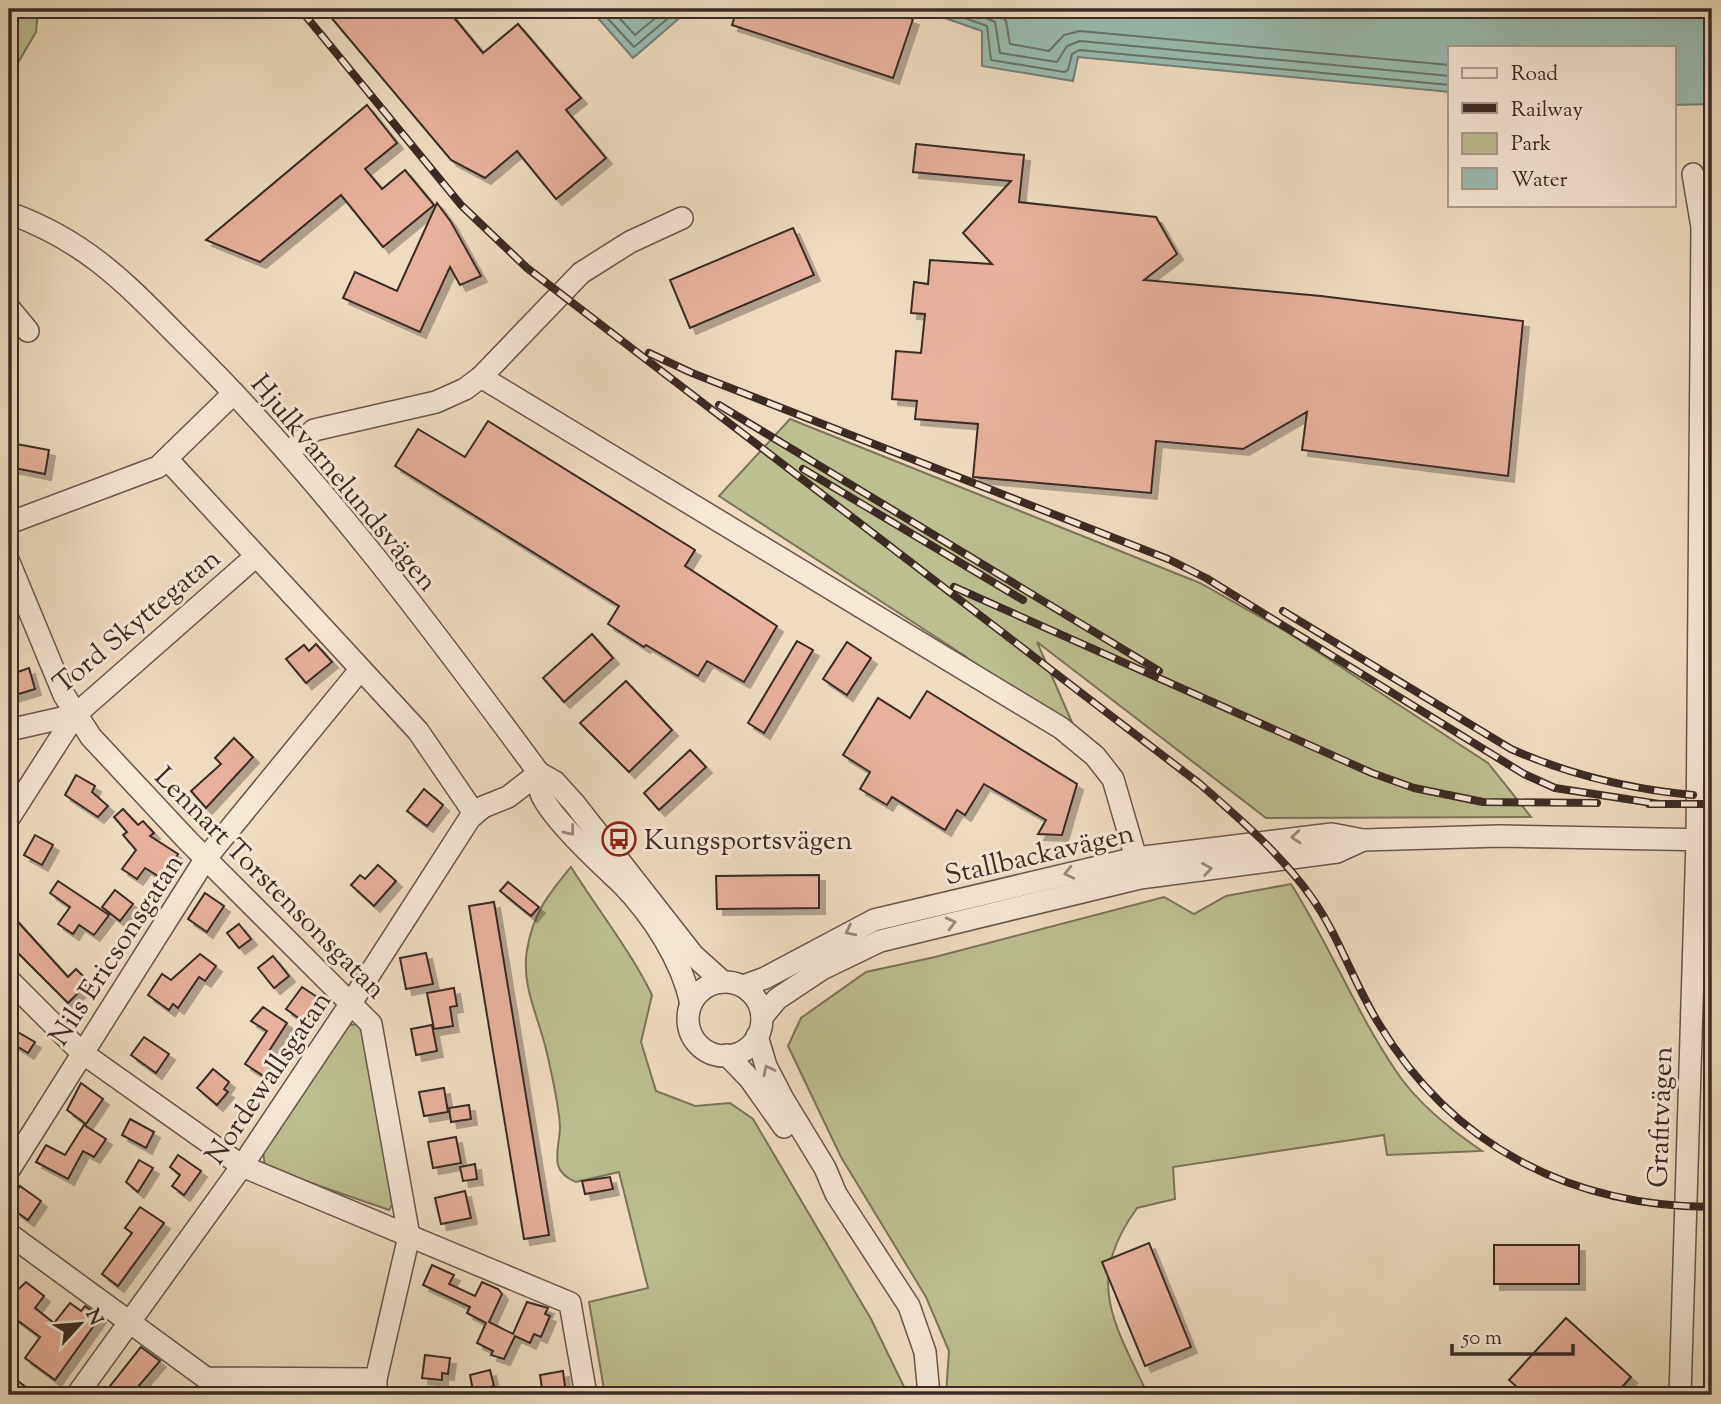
<svg xmlns="http://www.w3.org/2000/svg" width="1721" height="1404" font-family="'Sorts Mill Goudy',serif">
<style>
.green{fill:#bcbf90;stroke:#7b755a;stroke-width:2}
.water{fill:#9abcb1;stroke:#748278;stroke-width:2}
.lines{fill:none;stroke-linecap:round;stroke-linejoin:round}
.shore{stroke:#6a746a;stroke-width:2}
.building{fill:#e7b19b;stroke:#3a2b23;stroke-width:2;filter:url(#shadow)}
.minor-casing{stroke:#67574a;stroke-width:24}
.minor{stroke:#f5e8d5;stroke-width:21}
.rail-casing{stroke:#3a2b23;stroke-width:8}
.rail{stroke:#f5e8d5;stroke-width:5;stroke-dasharray:16;stroke-linecap:butt}
.oneway{stroke:#988a7c}
.labels{text-anchor:middle;stroke-width:6;stroke-linejoin:round;paint-order:stroke}
.street-label{font-size:28px;fill:#3a2b23;stroke:#f5e8d5}
.poi-label{font-size:28px;fill:#3a2b23;stroke:#f5e8d5;text-anchor:start}
</style>
<defs>
<filter id="shadow"><feDropShadow dx="6" dy="6" stdDeviation="0" flood-color="#0004"/></filter>
</defs>
<rect width="100%" height="100%" fill="#efdcbf"/>
<filter id="stains"><feTurbulence type="fractalNoise" baseFrequency=".00286" numOctaves="4"/><feColorMatrix values="0 0 0 0 .2 0 0 0 0 .09 0 0 0 0 .02 0 0 0 .5 -.17"/></filter>
<radialGradient id="worn" r=".72"><stop offset=".6" stop-color="#630" stop-opacity="0"/><stop offset="1" stop-color="#630" stop-opacity=".3"/></radialGradient>
<g class="green">
<path d="M9,9H38L36,32L9,78Z"/>
<path d="M790,419L1200,583L1287,632L1488,763L1531,817L1266,818L1037,642L1088,759L965,656L719,496Z"/>
<path d="M571,867C598,910 630,950 652,995L641,1042L656,1091L695,1106L730,1103L753,1119L871,1319L908,1395H605L589,1302L648,1288L619,1172L576,1182C548,1171 559,1151 560,1128C560,1119 558,1110 557,1102C554,1084 550,1066 546,1049C538,1016 521,985 527,950C533,913 548,895 571,867Z"/>
<path d="M1291,884C1329,944 1356,1012 1396,1071C1417,1103 1451,1130 1482,1151L1387,1155L1384,1135L1173,1167L1175,1199L1137,1208C1084,1282 1114,1322 1148,1395H946L949,1351L926,1297L841,1157L788,1046L801,1018L866,972L935,957L1164,897L1194,914L1226,896Z"/>
<path d="M356,1024L365,1031L395,1200L389,1210L265,1167L263,1151L347,1026Z"/>
</g>
<g class="water">
<path d="M590,9H690L633,58Z"/>
<path d="M919,9H1712V104L1674,105V47H1450V92L1078,57L1073,81L982,66V31Z"/>
</g>
<g class="lines">
<g class="shore">
<path d="M599,9L634,47L679,9"/>
<path d="M611,9L635,35L666,9"/>
<path d="M940,9L987,26L991,60L1064,72L1068,70L1072,54L1079,50L1450,85"/>
<path d="M966,9L995,22L1000,53L1057,62L1067,46L1080,41L1450,76"/>
<path d="M996,9L1006,21L1010,44L1049,51L1064,35L1080,31L1450,65"/>
</g>
</g>
<g class="building">
<path d="M324,9H447L483,53L518,24L581,98L566,110L606,158L556,199L517,151L485,178L451,160Z"/>
<path d="M737,9H882L913,19L893,78L732,25Z"/>
<path d="M367,105L397,143L365,169L382,189L405,170L434,205L383,247L341,195L260,262L206,240Z"/>
<path d="M916,144L1024,155L1019,202L1156,217L1177,254L1144,280L1321,296L1523,321L1508,476L1302,450L1307,412L1243,449L1156,441L1151,493L973,477L978,424L915,419L917,401L892,399L896,351L921,353L925,314L911,313L914,282L928,284L930,260L992,264L963,233L1011,181L913,172Z"/>
<path d="M437,203L451,222L481,276L460,285L450,267L420,332L343,298L355,272L397,291Z"/>
<path d="M793,228L814,275L690,328L670,280Z"/>
<path d="M488,421L695,550L685,566L777,626L744,682L707,661L698,676L646,645L644,647L608,624L619,606L395,466L418,429L465,457Z"/>
<path d="M11,443L49,450L45,474L9,467Z"/>
<path d="M592,634L613,658L564,702L543,678Z"/>
<path d="M797,641L813,650L764,733L748,723Z"/>
<path d="M847,642L871,658L847,695L823,679Z"/>
<path d="M316,644L332,662L306,683L286,659L304,645L309,651Z"/>
<path d="M29,668L35,689L9,697V675Z"/>
<path d="M626,681L672,730L629,772L580,723Z"/>
<path d="M927,691L1077,784L1062,835L1038,834L1046,820L984,784L965,815L957,810L945,830L892,797L887,805L860,789L870,772L843,755L878,698L910,718Z"/>
<path d="M234,738L253,757L206,808L191,791L221,764L215,758Z"/>
<path d="M690,750L706,767L659,810L644,793Z"/>
<path d="M76,775L95,786L92,792L108,806L98,817L65,795Z"/>
<path d="M424,789L443,805L427,826L407,811Z"/>
<path d="M123,809L138,825L143,821L154,833L150,836L178,854L163,879L145,868L137,879L122,869L136,850L123,835L127,832L114,817Z"/>
<path d="M35,835L53,845L42,865L24,855Z"/>
<path d="M378,865L396,881L374,906L351,885L360,875L365,879Z"/>
<path d="M819,875V908L717,909L716,876Z"/>
<path d="M58,881L109,915L94,935L79,925L73,934L58,924L70,907L50,893Z"/>
<path d="M508,882L539,907L531,916L500,891Z"/>
<path d="M115,890L133,904L120,921L102,907Z"/>
<path d="M205,893L224,906L207,932L188,919Z"/>
<path d="M494,902L549,1235L524,1239L469,906Z"/>
<path d="M9,912L68,977L76,969L89,982L68,1003L9,944Z"/>
<path d="M239,924L251,939L239,948L227,933Z"/>
<path d="M426,953L433,984L406,989L400,958Z"/>
<path d="M200,954L216,966L205,981L199,977L178,1008L173,1004L169,1010L148,995L162,974L171,980Z"/>
<path d="M273,956L289,976L274,988L258,968Z"/>
<path d="M302,987L320,999L304,1022L286,1009Z"/>
<path d="M454,988L457,1006L450,1007L453,1026L434,1029L427,993Z"/>
<path d="M263,1007L287,1023L269,1051L278,1057L265,1077L245,1064L267,1031L251,1021Z"/>
<path d="M432,1025L437,1051L416,1055L411,1029Z"/>
<path d="M16,1031L35,1042L28,1053L10,1042Z"/>
<path d="M144,1037L169,1054L156,1073L131,1055Z"/>
<path d="M213,1069L229,1082L224,1089L228,1092L217,1105L197,1088Z"/>
<path d="M81,1083L103,1099L86,1124L67,1110Z"/>
<path d="M444,1088L448,1112L424,1116L419,1092Z"/>
<path d="M469,1105L471,1119L451,1122L449,1108Z"/>
<path d="M130,1119L154,1132L146,1148L122,1135Z"/>
<path d="M84,1125L106,1139L94,1157L83,1151L68,1179L36,1162L46,1145L65,1155Z"/>
<path d="M456,1137L461,1163L433,1168L428,1142Z"/>
<path d="M178,1155L201,1171L184,1195L172,1186L180,1175L170,1167Z"/>
<path d="M139,1160L153,1168L138,1192L126,1182Z"/>
<path d="M475,1164L477,1179L463,1181L460,1167Z"/>
<path d="M610,1177L613,1189L585,1194L582,1181Z"/>
<path d="M20,1186L41,1201L28,1220L15,1211L18,1205L11,1200Z"/>
<path d="M465,1191L471,1218L441,1224L435,1198Z"/>
<path d="M140,1207L164,1223L118,1286L102,1274L132,1233L125,1228Z"/>
<path d="M1149,1243L1191,1347L1145,1366L1102,1262Z"/>
<rect x="1494" y="1245" width="85" height="39"/>
<path d="M432,1265L454,1275L449,1284L475,1296L482,1282L498,1289L502,1294L489,1322L513,1334L527,1302L548,1308L545,1314L550,1316L541,1337L534,1334L530,1343L515,1336L504,1359L491,1355L493,1351L477,1343L486,1323L467,1313L470,1307L423,1285Z"/>
<path d="M26,1282L44,1296L35,1308L54,1323L70,1303L81,1311L85,1306L100,1317L55,1380L25,1358L40,1337L9,1314V1298Z"/>
<path d="M1566,1318L1631,1377L1615,1395H1547L1539,1388L1532,1395H1526L1509,1380Z"/>
<path d="M141,1347L160,1361L131,1395H103Z"/>
<path d="M425,1355L450,1358L448,1374L442,1373V1380L422,1378Z"/>
<path d="M490,1370L494,1386L473,1391L470,1375Z"/>
<path d="M563,1371L566,1395H543L540,1375Z"/>
<path d="M9,1374L36,1395H9Z"/>
</g>
<g class="lines">
<defs>
<g id="minor">
<path d="M9,213C95,244 134,293 197,355C324,483 432,628 539,773L555,782L574,803L693,955L723,982"/>
<path d="M9,308L28,331"/>
<path d="M481,377L1061,728L1095,756L1113,779L1136,858"/>
<path d="M290,451L314,430L436,402L465,389L481,377L581,273L630,242L682,218"/>
<path d="M167,459L418,731L474,813"/>
<path d="M9,523L158,467L234,393"/>
<path d="M9,562L64,695L91,737L189,842L371,1024L409,1236L376,1379V1395"/>
<path d="M9,730L75,715L255,557"/>
<path d="M539,773C539,778 539,785 540,790C544,812 603,866 621,883C652,915 682,960 691,1004"/>
<path d="M9,818L75,715"/>
<path d="M9,980L81,1052L242,1166L570,1303L586,1395"/>
<circle cx="725" cy="1019" r="37"/>
<path d="M743,986L765,978L874,920L1136,858L1332,834L1363,840L1500,836L1712,840"/>
<path d="M762,1017L777,999L822,969L880,941L1140,878L1337,852L1363,840"/>
<path d="M757,1036L766,1066L783,1099L825,1168L836,1194L909,1306L925,1352L929,1395"/>
<path d="M727,1055L750,1079L784,1127"/>
<path d="M9,1170L206,858L360,670"/>
<path d="M9,1234L206,1378L376,1379"/>
<path d="M77,1395L242,1166L351,1003L470,818L483,807L508,797L539,773"/>
<path d="M1680,1395L1697,841L1702,227L1693,174"/>
</g>
</defs>
<use href="#minor" class="minor-casing"/>
<use href="#minor" class="minor"/>
<defs>
<g id="rail">
<path d="M300,9L461,205L527,268L1200,784C1240,819 1281,854 1312,898C1339,936 1354,984 1379,1024C1453,1147 1571,1206 1712,1207"/>
<path d="M649,353L692,373L1168,559L1206,578L1524,774L1555,788L1659,804"/>
<path d="M719,405L1159,671"/>
<path d="M803,469L1023,600"/>
<path d="M954,587L1372,773L1414,788L1483,802L1597,803"/>
<path d="M1283,611L1511,749C1570,775 1629,789 1693,795"/>
<path d="M1649,804H1712"/>
</g>
</defs>
<use href="#rail" class="rail-casing"/>
<use href="#rail" class="rail"/>
</g>
<defs><path id="oneway-chevron" d="M-2-3.5L2.5 0L-2 3.5" fill="none" stroke-width="1.6" stroke-linecap="round" stroke-linejoin="round" transform="scale(1.75)"/></defs>
<g class="oneway">
<use href="#oneway-chevron" transform="translate(570 831) rotate(51)"/>
<use href="#oneway-chevron" transform="translate(1296 837) rotate(175)"/>
<use href="#oneway-chevron" transform="translate(1207 869) rotate(-9)"/>
<use href="#oneway-chevron" transform="translate(1069 873) rotate(167)"/>
<use href="#oneway-chevron" transform="translate(951 923) rotate(-14)"/>
<use href="#oneway-chevron" transform="translate(850 931) rotate(154)"/>
<use href="#oneway-chevron" transform="translate(768 1070) rotate(-115)"/>
</g>
<defs>
<symbol id="bus-ring" viewBox="-11 -11 22 22"><circle r="9.5" fill="#f5e8d5" stroke="#8f2418" stroke-width="1.5"/><path d="M-5-6H5V4H4V6H2V4H-2V6H-4V4H-5ZM-3.5-4V0h7V-4ZM-3.5 1.2v1.5H-2V1.2ZM2 1.2v1.5H3.5V1.2Z" fill="#8f2418"/></symbol>
</defs>
<g fill-rule="evenodd">
<use href="#bus-ring" x="600" y="820" width="38" height="38"/>
</g>
<g class="labels">
<g class="street-label">
<text transform="translate(345 482) rotate(50)" y="10">Hjulkvarnelundsvägen</text>
<text transform="translate(136 620) rotate(-40)" y="10">Tord Skyttegatan</text>
<text transform="translate(1039 853) rotate(-13)" y="10">Stallbackavägen</text>
<text transform="translate(271 882) rotate(45)" y="10">Lennart Torstensonsgatan</text>
<text transform="translate(115 949) rotate(-57)" y="10">Nils Ericsonsgatan</text>
<text transform="translate(267 1077) rotate(-56)" y="10">Nordewallsgatan</text>
<text transform="translate(1659 1117) rotate(-88)" y="10">Grafitvägen</text>
</g>
<g class="poi-label">
<text x="644" y="849">Kungsportsvägen</text>
</g>
</g>
<rect width="1721" height="1404" fill="none" stroke="#efdcbf" stroke-width="35"/>
<rect x="10" y="10" width="1700" height="1383" fill="none" stroke="#3a2b23" stroke-width="3.5"/>
<rect x="18" y="18" width="1686" height="1369" fill="none" stroke="#3a2b23" stroke-width="2"/>
<rect x="1448" y="46" width="228" height="161" fill="#f5e8d5" stroke="#aa9c8e" stroke-width="2"/>
<rect x="1462" y="68" width="35" height="10" fill="#f5e8d5" stroke="#aa9c8e" stroke-width="2"/>
<text x="1511" y="80" font-size="21" fill="#3a2b23">Road</text>
<rect x="1462" y="103" width="35" height="10" fill="#3a2b23" stroke="#aa9c8e" stroke-width="2"/>
<text x="1511" y="116" font-size="21" fill="#3a2b23">Railway</text>
<rect x="1462" y="133" width="35" height="21" fill="#bcbf90" stroke="#aa9c8e" stroke-width="2"/>
<text x="1511" y="150" font-size="21" fill="#3a2b23">Park</text>
<rect x="1462" y="168" width="35" height="21" fill="#9abcb1" stroke="#aa9c8e" stroke-width="2"/>
<text x="1511" y="186" font-size="21" fill="#3a2b23">Water</text>
<g transform="translate(80 1324) rotate(64)" stroke="#f5e8d5" stroke-width="5" paint-order="stroke">
<path d="M0-5L12 26L0 18L-12 26Z" fill="#3a2b23"/>
<text y="-10" font-size="19" font-weight="bold" text-anchor="middle" fill="#3a2b23">N</text>
</g>
<path d="M1452 1344v10h121v-10" fill="none" stroke="#3a2b23" stroke-width="3.5"/>
<text x="1462" y="1344" font-size="21" fill="#3a2b23" stroke="#f5e8d5" stroke-width="5" paint-order="stroke">50 m</text>
<rect width="100%" height="100%" filter="url(#stains)"/>
<rect width="100%" height="100%" fill="url(#worn)"/>
</svg>
